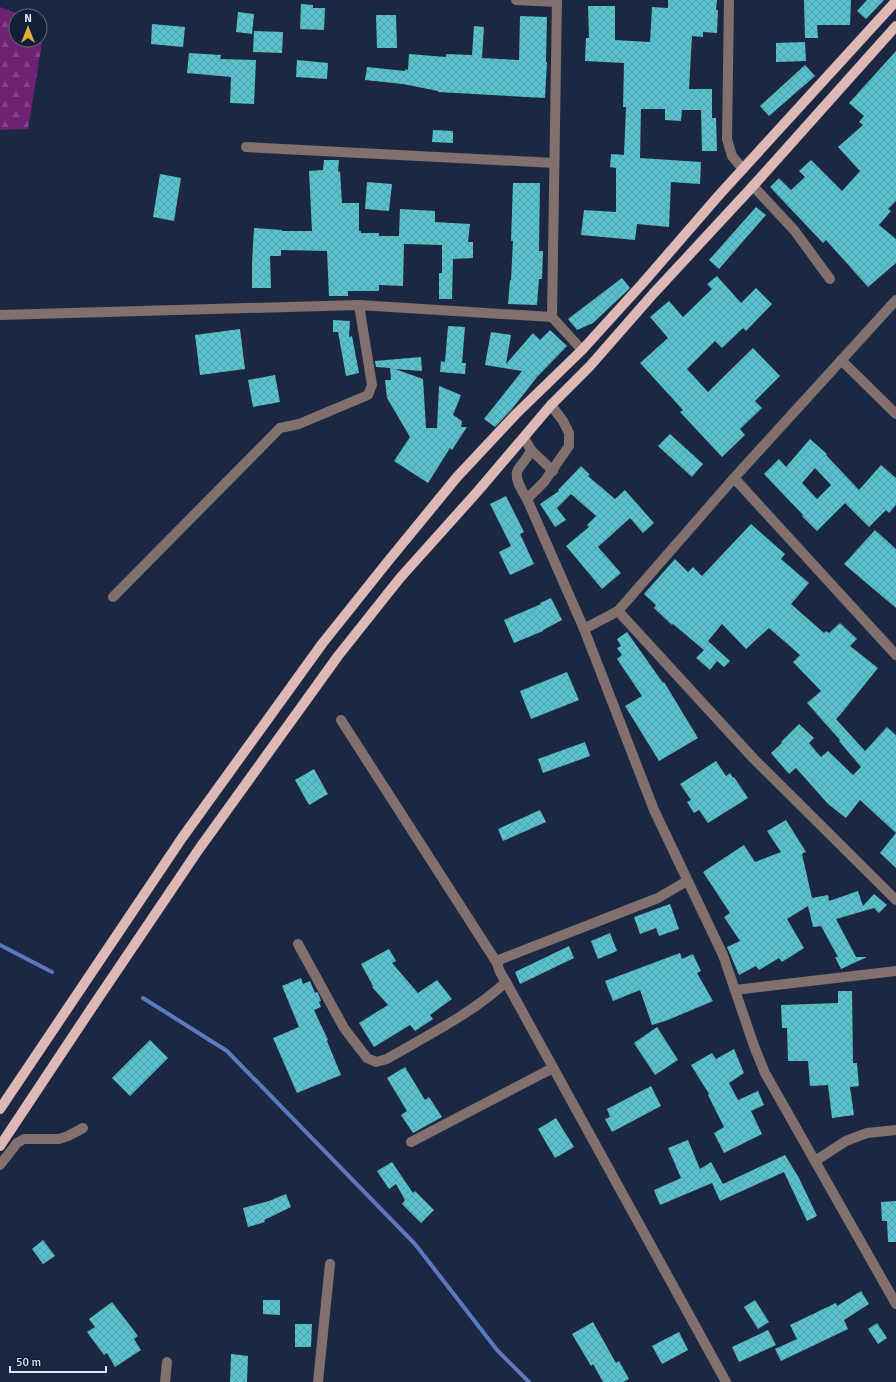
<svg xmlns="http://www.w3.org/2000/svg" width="896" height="1382" font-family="Signika,sans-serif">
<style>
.forest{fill:url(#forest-firs)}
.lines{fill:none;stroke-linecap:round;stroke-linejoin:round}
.stream{stroke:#5c78c1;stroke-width:4}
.building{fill:url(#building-cross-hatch);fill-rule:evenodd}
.minor{stroke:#82706e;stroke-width:10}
.major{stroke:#ddb8b4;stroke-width:10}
</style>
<defs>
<pattern id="forest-firs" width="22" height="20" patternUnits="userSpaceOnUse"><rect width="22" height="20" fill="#6e2274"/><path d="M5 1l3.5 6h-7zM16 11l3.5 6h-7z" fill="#824288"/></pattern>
<pattern id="building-cross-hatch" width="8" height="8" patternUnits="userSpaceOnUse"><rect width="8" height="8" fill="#58c1cc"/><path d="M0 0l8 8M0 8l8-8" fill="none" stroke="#52a2ac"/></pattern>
</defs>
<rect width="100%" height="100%" fill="#1c2842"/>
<path class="forest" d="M0,7L24,16H16V40H40V22L45,24L28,129L0,130Z"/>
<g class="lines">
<g class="stream">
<path d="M0,945L52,972"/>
<path d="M143,998L227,1051L415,1244L497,1350L529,1382"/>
</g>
</g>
<g class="building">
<path d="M668,0H717L716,10H718L717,33L703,32V37L692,36L689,89H712V118H716L717,151H702L701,110H682L681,121L665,120V109H641L640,158L701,162L700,184L671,182L669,227L637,224L635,240L581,235L584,210L616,212V168L610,167L611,154L624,155L626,107H623L624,63L585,61L586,38H589L588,6H615V40L650,42L652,7L668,8Z"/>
<path d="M804,0H851L850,25H817L818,38H805Z"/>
<path d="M867,0H884L866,19L857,11Z"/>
<path d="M301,4L313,5V8H325L324,30L300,29Z"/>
<path d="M238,12L254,14L252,34L236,32Z"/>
<path d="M376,15H396L397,48H377Z"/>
<path d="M520,16L547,17L546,62H547L545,98L438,92V91L403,84L365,80L367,67L405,71V69L408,70L409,54L446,57V54L472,55L474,26L484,27L482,58L519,60Z"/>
<path d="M152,24L185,27L183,47L151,44Z"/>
<path d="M254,31L283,32L282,53L253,52Z"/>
<path d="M805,42L806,61L776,62V43Z"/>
<path d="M896,51V201L888,209L891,211L879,225L896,239V263L868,287L826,240L823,243L770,187L779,178L791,190L805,177L799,171L811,160L842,191L860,171L838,147L863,125L859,122L864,116L849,103Z"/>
<path d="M189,53L221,55L220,59L256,60L254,104L230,103L231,77L187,73Z"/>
<path d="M297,60L328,63L327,79L296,77Z"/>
<path d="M805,65L815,76L769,116L760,106Z"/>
<path d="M433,130L453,131V143L432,142Z"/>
<path d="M324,160H339L338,172L340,171L342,203H359V231H361V233H379V236H399L400,209L435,211V222L470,224L468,242H473V258L453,259L452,299H439V273H442V245L404,244L403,286L379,285V291H348V296H329L327,251L281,250V256H270L271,288H252V262L254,228L282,230V231H312L309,171L323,170Z"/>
<path d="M160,174L181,178L174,221L153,217Z"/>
<path d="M367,182L392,184L389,211L365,209Z"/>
<path d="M513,183H540L539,251H543L542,279H539L537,305L508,304L510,280H511L513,241H511Z"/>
<path d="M756,207L766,215L719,269L709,260Z"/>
<path d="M717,276L741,303L756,288L772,304L746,331L743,328L722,348L715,341L687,369L708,392L753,348L780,376L755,401L762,408L740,429L745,435L722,457L680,412L683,410L640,363L668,338L650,317L669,301L683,317L712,289L707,284Z"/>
<path d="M622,278L630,288L593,323L577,330L568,319Z"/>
<path d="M333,320L350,321L349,337L352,336L359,373L346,376L338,332H333Z"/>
<path d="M448,326L465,327L462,363H466L465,374L440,372L441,361L445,362Z"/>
<path d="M240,329L245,369L200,375L195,335Z"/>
<path d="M550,330L567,346L537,377L512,409L495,427L484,419L522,371L485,365L491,332L511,335L506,364L533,333L540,340Z"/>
<path d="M421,357L422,371L395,369L423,379L426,428H437L439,386L461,395L453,415L462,421L461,427H467L452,450L450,448L428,483L394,461L410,437L387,398L385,380H391L390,368L376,367L375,361Z"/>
<path d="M275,375L280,402L253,407L248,380Z"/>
<path d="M670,434L703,464L692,477L658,446Z"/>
<path d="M810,439L827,454L826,455L859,490L881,465L896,478V505L889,513L886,510L869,527L845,503L817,531L802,516L803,515L764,474L779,459L786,467ZM815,468L831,485L817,499L802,483Z"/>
<path d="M581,466L590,475L588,476L615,499L625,490L654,523L643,533L630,518L598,547L621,573L602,589L566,546L589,527L587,525L596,516L571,494L557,508L566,520L555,527L540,504L559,491L558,490Z"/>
<path d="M506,496L524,532L520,534L534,564L510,575L499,552L511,546L490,504Z"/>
<path d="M751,524L785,554L781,559L809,583L791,604L824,633L826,631L829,633L840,623L857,639L850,646L878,668L840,715L836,719L865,751L887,727L896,735V833L860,800L846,818L828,804L796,768L789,774L771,753L782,743L781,742L799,724L814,738L809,743L821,757L828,751L853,775L861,767L839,741L840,740L807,703L821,691L793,662L800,655L769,628L746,649L722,624L708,641L730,661L724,667L717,661L710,670L696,658L704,650L673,624L672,625L654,608L656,605L644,594L675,559L688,572L693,567L702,576Z"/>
<path d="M875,530L896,549V608L844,564Z"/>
<path d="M551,598L562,620L543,630V631L514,643L504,620L541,604L540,603Z"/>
<path d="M627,632L663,683L664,682L698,738L659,761L625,706L642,696L617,659L622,655L617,648L621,646L617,639Z"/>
<path d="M567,672L579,700L531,719L520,691Z"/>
<path d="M585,742L590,756L543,773L538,759Z"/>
<path d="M716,761L726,776L730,773L733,778L734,777L748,798L708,823L699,810L694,813L687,802L691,800L680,784Z"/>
<path d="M314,769L328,794L309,805L295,780Z"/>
<path d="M540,810L546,822L503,841L498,829Z"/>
<path d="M786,820L806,852L802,854L812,898L828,895L829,901L858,891L863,906L874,894L887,905L879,913L874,908L836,919L856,957H867L841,969L835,957H838L821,926L813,927L808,906L787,919L804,948L782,962L779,958L759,970L756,966L739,975L727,947L740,941L724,917L730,913L703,872L744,845L755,862L781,852L767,831Z"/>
<path d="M896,833V868L880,853Z"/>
<path d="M670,904L679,929L659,936L656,928L640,934L634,917Z"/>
<path d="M610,933L617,951L598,959L591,941Z"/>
<path d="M569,946L574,958L520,984L515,972Z"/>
<path d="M389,949L396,961L392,963L418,993L437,980L452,999L430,1015L433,1019L415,1031L410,1025L374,1047L359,1023L388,1005L372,987L373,986L361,964Z"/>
<path d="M680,953L682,959L693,954L701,971L697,973L713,1001L668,1020L652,1025L640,990L613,1001L605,981Z"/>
<path d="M301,978L303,984L310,981L315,993L317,992L318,993L321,1001L319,1002L321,1007L314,1010L328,1040L327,1041L341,1075L297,1093L273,1038L299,1027L282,986Z"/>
<path d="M838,991H852L853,1063H857L859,1086L850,1087L854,1115L832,1118L828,1085L810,1086L808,1061H788L787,1028H782L781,1005L838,1003Z"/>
<path d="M657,1027L678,1060L655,1075L634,1043Z"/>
<path d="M150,1040L168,1058L130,1096L112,1078Z"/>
<path d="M734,1049L744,1073L729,1083L738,1100L758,1091L764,1105L751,1111L762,1134L724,1153L714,1133L724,1127L708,1095L709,1094L691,1065L712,1053L716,1059Z"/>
<path d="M405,1067L425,1100L429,1097L442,1117L413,1133L401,1115L407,1111L387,1078Z"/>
<path d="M651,1086L661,1106L612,1132L605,1119L610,1117L607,1109Z"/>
<path d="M556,1118L574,1147L555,1158L538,1129Z"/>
<path d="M688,1140L700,1169L711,1162L723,1184L785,1155L799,1178L817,1216L807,1221L784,1172L720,1201L712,1183L660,1205L654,1190L681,1178L668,1148Z"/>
<path d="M392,1162L413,1193L415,1191L434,1210L421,1223L402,1204L405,1200L396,1184L389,1189L377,1171Z"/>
<path d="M286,1194L291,1207L264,1220L265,1222L248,1227L243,1208L269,1201Z"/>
<path d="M896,1201V1242H888L887,1221H882L881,1202Z"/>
<path d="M43,1240L55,1256L43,1264L32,1249Z"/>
<path d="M861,1291L869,1304L844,1320L848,1329L781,1361L775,1349L797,1339L790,1325L836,1303L837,1306Z"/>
<path d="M263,1300H280V1315L263,1314Z"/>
<path d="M755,1300L769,1322L758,1329L744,1307Z"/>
<path d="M112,1302L138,1336L134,1339L141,1350L115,1367L107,1353L104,1355L87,1332L95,1327L89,1319Z"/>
<path d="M593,1322L616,1363L619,1361L629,1379L623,1382H603L593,1364L591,1366L572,1334Z"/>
<path d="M877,1323L887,1338L878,1344L868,1329Z"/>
<path d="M295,1324H312L311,1347H295Z"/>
<path d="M768,1330L776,1345L739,1362L732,1347Z"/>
<path d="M679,1332L688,1350L662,1364L652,1346Z"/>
<path d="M231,1354L248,1356L247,1382H230Z"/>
</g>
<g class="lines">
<g class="minor">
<path d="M516,0L557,2"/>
<path d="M557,0L552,317L582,350"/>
<path d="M729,0L727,139L732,156L743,169"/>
<path d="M246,147L554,163"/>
<path d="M753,186L794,230L830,279"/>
<path d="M0,315L359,305L552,317"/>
<path d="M841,360L896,414"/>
<path d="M524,438L531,450C528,458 519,466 517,472C515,481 523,492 527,499L584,629L654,810L723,955L754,1046L765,1073L896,1304"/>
<path d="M531,450L553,471"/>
<path d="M734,478L896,655"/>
<path d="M527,499L544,482L569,446V433L563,421L551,405"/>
<path d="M113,597L280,428L299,424L368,395L372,385L359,305"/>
<path d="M618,611L734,478L896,300"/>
<path d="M584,629L618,611L753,758L896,900"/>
<path d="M341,720L497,963"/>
<path d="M298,944L344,1028L367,1058L376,1062L387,1059C428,1035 471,1014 506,982C502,975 495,967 499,960L658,898L687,881"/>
<path d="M506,982L726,1382"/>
<path d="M735,990L896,971"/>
<path d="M411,1142L553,1068"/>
<path d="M815,1161L846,1141L867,1133L896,1130"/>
<path d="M0,1165L17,1143L24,1139H59L68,1136L83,1128"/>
<path d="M165,1382L167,1362"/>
<path d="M318,1382L330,1264"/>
</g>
<g class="major">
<path d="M0,1109L182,838L322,644L385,565L457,477L516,414L582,350L642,284L720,194L896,1"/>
<path d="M0,1146L91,1009L199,849L338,656L400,578L478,491L551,405L590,366L653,294L753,186L896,26"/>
</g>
</g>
<g transform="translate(28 28)"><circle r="19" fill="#131e37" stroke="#636d83"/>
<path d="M0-3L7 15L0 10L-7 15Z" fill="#e1af34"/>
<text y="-6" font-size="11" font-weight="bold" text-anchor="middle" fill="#dbe4f5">N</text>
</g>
<path d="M10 1366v6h96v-6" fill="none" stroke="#dbe4f5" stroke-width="2"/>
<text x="16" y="1366" font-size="12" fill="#dbe4f5" stroke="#131e37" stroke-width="3" paint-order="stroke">50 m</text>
</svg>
